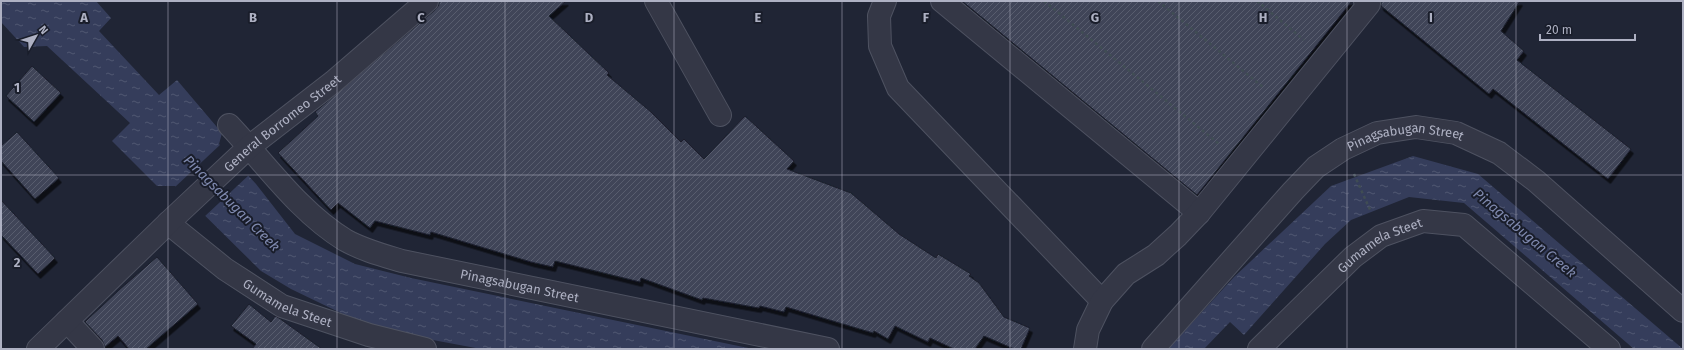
<svg xmlns="http://www.w3.org/2000/svg" width="1684" height="350" font-family="'Fira Sans',sans-serif">
<style>
.water{fill:url(#water-ripples)}
.pier{fill:#202535}
.building{fill:url(#building-hatch);stroke:#1b1f2c;filter:url(#shadow)}
.lines{fill:none;stroke-linecap:round;stroke-linejoin:round}
.minor-casing{stroke:#4e5261;stroke-width:24}
.path{stroke:#404d54;stroke-width:2.5;stroke-dasharray:3 3;stroke-linecap:butt}
.minor{stroke:#343746;stroke-width:22}
.grid{fill:none;stroke:#aeb1c3;stroke-width:1;stroke-opacity:0.55}
.labels{text-anchor:middle;stroke-width:4;stroke-linejoin:round;paint-order:stroke}
.street-label{font-size:13px;fill:#aeb1c3;stroke:#191d2a}
.water-label{font-size:14px;font-style:italic;fill:#7f89ae;stroke:#191d2a}
.grid-label{font-size:13px;text-anchor:middle;font-weight:bold;fill:#aeb1c3;stroke:#191d2a;stroke-width:4;stroke-linejoin:round;paint-order:stroke}
</style>
<defs>
<pattern id="water-ripples" width="26" height="14" patternUnits="userSpaceOnUse"><rect width="26" height="14" fill="#353d5b"/><path d="M2 4q2-2 4 0t4 0M15 11q2-2 4 0t4 0" fill="none" stroke="#505771"/></pattern>
<pattern id="building-hatch" width="6" height="6" patternUnits="userSpaceOnUse"><rect width="6" height="6" fill="#3f4458"/><path d="M-1 1l2-2M0 6l6-6M5 7l2-2" fill="none" stroke="#585d6e"/></pattern>
<filter id="shadow"><feDropShadow dx="2.5" dy="4.5" stdDeviation="0" flood-color="#0009"/></filter>
</defs>
<rect width="100%" height="100%" fill="#202535"/>
<g class="water">
<path d="M1,1H96L111,18L99,31L159,95L177,80L222,133L219,144L256,184L295,234L355,264L411,278L753,349H481L374,329L291,289L261,271L175,186H157L112,141L130,123L47,46L24,47L1,22Z"/>
<path d="M1413,156L1478,174L1683,349H1634L1464,203L1409,197L1351,220L1325,244L1244,335L1230,322L1204,349H1168L1234,277L1331,186Z"/>
</g>
<path class="pier" d="M221,144L250,174L204,217L174,188Z"/>
<g class="building">
<path d="M439,1H566L549,16L609,73L607,75L651,112L681,142L684,139L704,159L745,116L794,161L787,169L851,193L899,234L936,258L938,254L971,274L969,276L979,283L1004,317L1030,328L1021,349H1014L984,336L975,349H954L930,338L928,342L895,326L888,339L874,331L873,333L786,307L784,312L760,306L759,308L703,298L702,300L641,278L640,282L555,261L553,267L531,262L431,232L430,235L375,221L370,228L338,203L331,210L278,153L318,116L315,112L435,10L439,5Z"/>
<path d="M962,1H1352L1197,195Z"/>
<path d="M1381,1H1520L1501,31L1524,51L1517,60L1631,149L1608,179L1493,89L1489,94L1381,6Z"/>
<path d="M32,66L61,93L34,122L6,96Z"/>
<path d="M17,132L59,178L35,199L1,161V146Z"/>
<path d="M1,200L55,258L38,274L1,235Z"/>
<path d="M157,257L198,304L146,349H129L118,336L105,347L102,340L85,322L119,290Z"/>
<path d="M249,304L271,322L275,316L279,318L322,349H252L256,344L231,326Z"/>
</g>
<g class="lines">
<defs>
<g id="minor">
<path d="M656,1L720,115"/>
<path d="M885,1L879,16L880,46L898,88L1102,301"/>
<path d="M942,1L1199,213"/>
<path id="s1" d="M229,125C265,163 299,212 345,240C363,250 382,255 402,261L828,349"/>
<path id="s2" d="M168,223L225,269L282,306L369,335L425,349"/>
<path d="M67,321L93,349"/>
<path id="s3" d="M38,349L168,223L249,147L333,82L427,1"/>
<path d="M1085,349L1088,330L1102,301L1126,274L1156,255L1178,235L1199,213L1369,4L1365,1"/>
<path id="s4" d="M1153,349L1293,191L1316,167L1343,149L1377,133L1416,127L1456,133L1499,153L1536,181L1683,311"/>
<path id="s5" d="M1259,349L1353,257L1381,236L1423,221L1464,225L1609,349"/>
</g>
</defs>
<use href="#minor" class="minor-casing"/>
<g class="path">
<path d="M1044,1L1219,144"/>
<path d="M1158,1L1264,88"/>
<path d="M1257,1L1304,40"/>
<path d="M1354,174L1371,212"/>
</g>
<use href="#minor" class="minor"/>
</g>
<path class="grid" d="M168,1V349M337,1V349M505,1V349M674,1V349M842,1V349M1010,1V349M1179,1V349M1347,1V349M1516,1V349M1,175H1683"/>
<g class="labels">
<g class="street-label">
<text dy="5" stroke="none"><textPath href="#s3" startOffset="333">General Borromeo Street</textPath></text>
<text dy="5" stroke="none"><textPath href="#s4" startOffset="342">Pinagsabugan Street</textPath></text>
<text dy="5" stroke="none"><textPath href="#s5" startOffset="161">Gumamela Steet</textPath></text>
<text dy="5" stroke="none"><textPath href="#s1" startOffset="345">Pinagsabugan Street</textPath></text>
<text dy="5" stroke="none"><textPath href="#s2" startOffset="145">Gumamela Steet</textPath></text>
</g>
<g class="water-label">
<text transform="translate(232 203) rotate(45)" y="5">Pinagsabugan Creek</text>
<text transform="translate(1525 233) rotate(40)" y="5">Pinagsabugan Creek</text>
</g>
</g>
<g class="grid-label">
<text x="84" y="22">A</text>
<text x="253" y="22">B</text>
<text x="421" y="22">C</text>
<text x="589" y="22">D</text>
<text x="758" y="22">E</text>
<text x="926" y="22">F</text>
<text x="1095" y="22">G</text>
<text x="1263" y="22">H</text>
<text x="1431" y="22">I</text>
<text x="17" y="92">1</text>
<text x="17" y="267">2</text>
</g>
<rect width="1684" height="350" fill="none" stroke="#aeb1c3" stroke-width="4"/>
<g transform="translate(36 36) rotate(51)" stroke="#191d2a" stroke-width="3" paint-order="stroke">
<path d="M0-3L7 15L0 10L-7 15Z" fill="#aeb1c3"/>
<text y="-6" font-size="11" font-weight="bold" text-anchor="middle" fill="#aeb1c3">N</text>
</g>
<path d="M1540 34v6h95v-6" fill="none" stroke="#aeb1c3" stroke-width="2"/>
<text x="1546" y="34" font-size="12" fill="#aeb1c3" stroke="#191d2a" stroke-width="3" paint-order="stroke">20 m</text>
</svg>
